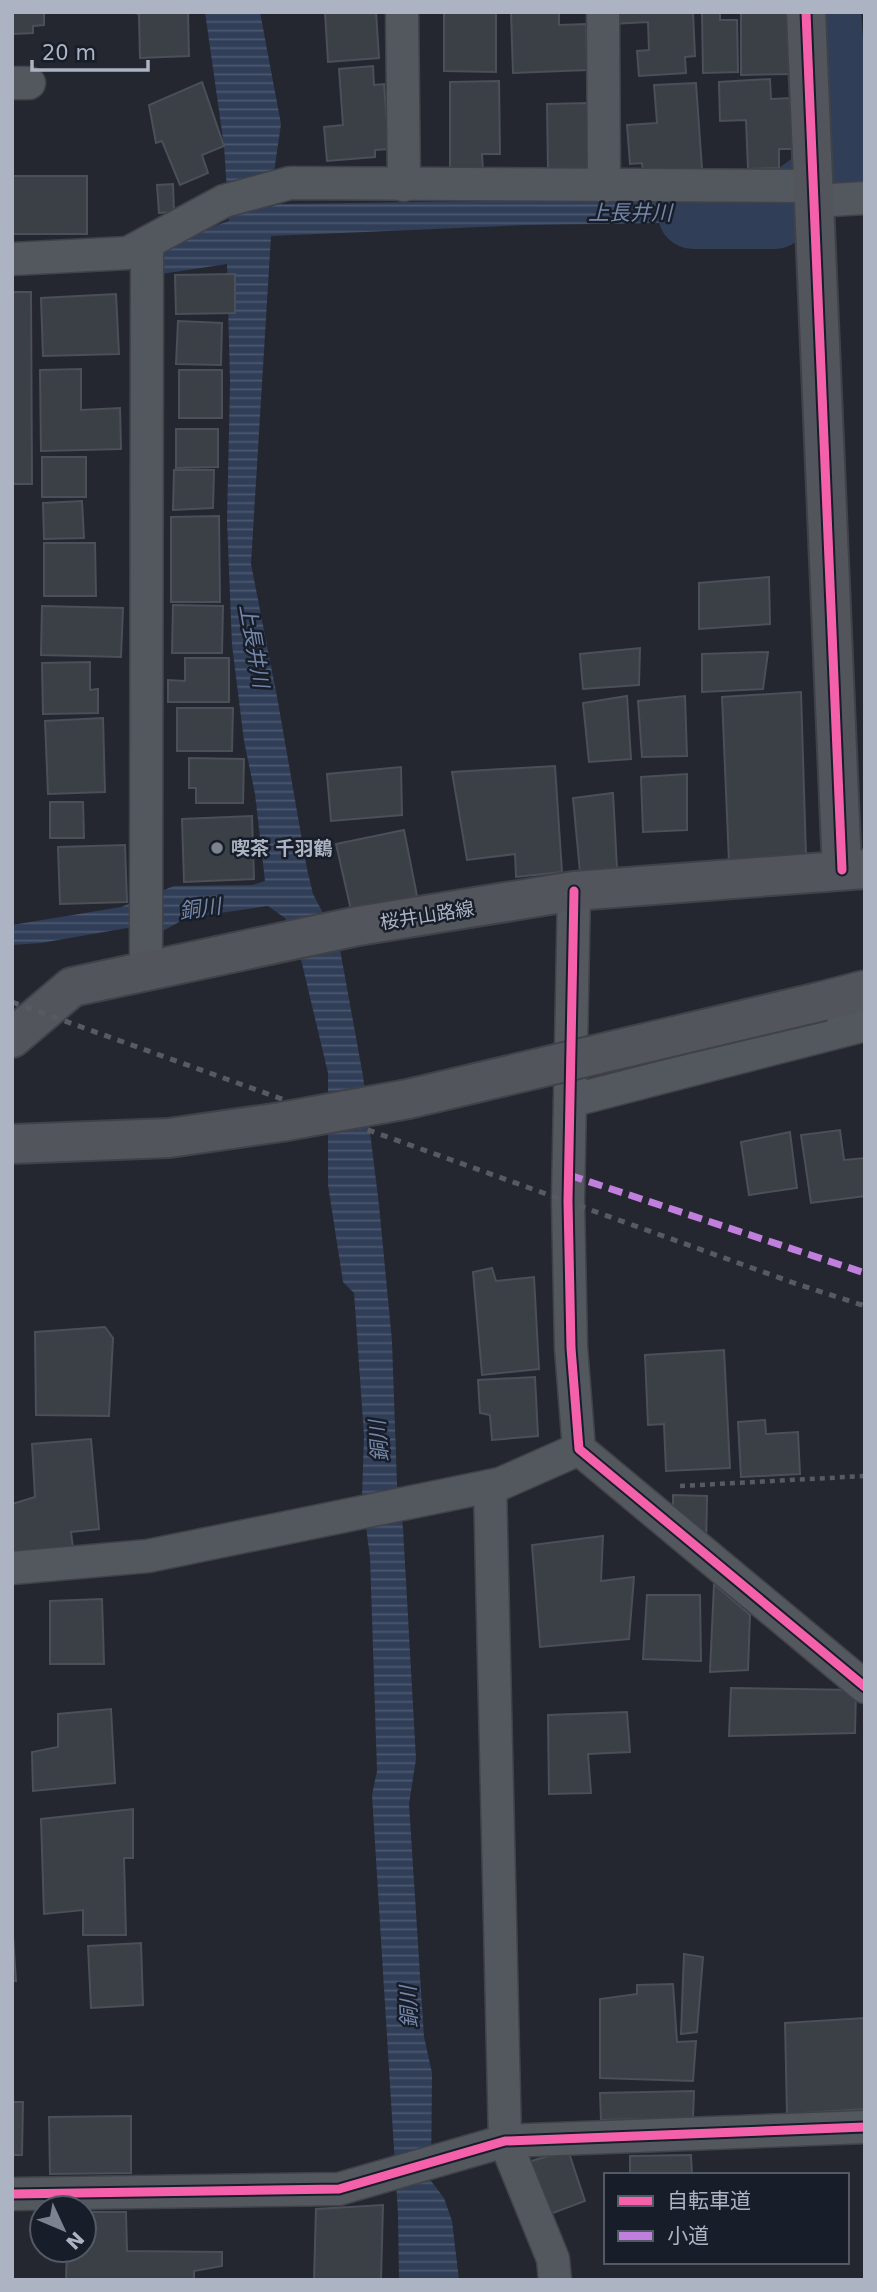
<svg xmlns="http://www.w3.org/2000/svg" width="877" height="2292" font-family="'DejaVu Sans','Noto Sans JP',sans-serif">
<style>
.water{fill:url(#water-rules)}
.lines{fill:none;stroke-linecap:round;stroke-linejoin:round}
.river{stroke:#313e58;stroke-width:70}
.building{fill:#3b3f46;stroke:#4b4f58;stroke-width:2}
.street-casing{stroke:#404249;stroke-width:35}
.secondary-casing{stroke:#404249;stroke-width:42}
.path{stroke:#565a61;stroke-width:4.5;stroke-dasharray:5 5;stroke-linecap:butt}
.street{stroke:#53575e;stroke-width:32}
.secondary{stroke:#52555c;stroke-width:38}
.rail{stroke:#575a61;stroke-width:5;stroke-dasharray:7 7;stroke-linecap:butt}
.secondary-bridge-casing{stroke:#404249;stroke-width:42;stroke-linecap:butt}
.secondary-bridge{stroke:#52555c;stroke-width:38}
.quiet{stroke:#c07fdc;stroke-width:7;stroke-dasharray:14 7;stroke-linecap:butt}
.cycleway-casing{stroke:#181e29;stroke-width:13}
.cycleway{stroke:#f560ab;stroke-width:9}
.poi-dot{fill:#7c828f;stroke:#181e29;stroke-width:2.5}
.labels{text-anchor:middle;stroke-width:5;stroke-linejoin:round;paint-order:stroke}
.poi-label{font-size:19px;font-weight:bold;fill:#acb3c2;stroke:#181e29;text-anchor:start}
.street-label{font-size:19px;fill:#acb3c2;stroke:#181e29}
.water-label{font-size:21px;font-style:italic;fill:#7487aa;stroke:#181e29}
</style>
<defs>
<pattern id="water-rules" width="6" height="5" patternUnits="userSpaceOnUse" patternTransform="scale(1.75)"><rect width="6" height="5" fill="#313e58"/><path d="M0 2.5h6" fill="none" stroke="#4c586e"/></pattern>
</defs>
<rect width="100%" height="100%" fill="#24272f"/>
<path class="water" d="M205,12H260L281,124L269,207L280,204L784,197L796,221L526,225L271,236L251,564L278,702L307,869L313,894L339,944L363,1076L379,1205L392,1341L397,1484L403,1528L416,1759L409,1804L424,2037L432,2073L431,2181L444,2198L452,2221L459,2280H399L398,2214L372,1795L377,1771L370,1557L362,1497L364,1436L354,1293L343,1282L328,1185V1073L298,947L285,918L268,906L186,918L161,932L127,928L41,943L12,945V925L121,907L174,886L252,885L265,881L255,794L244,741L232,645L227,521L230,383L227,264L161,274L158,253L206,229L229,221L224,146Z"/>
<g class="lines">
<path class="river" d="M693,214H775L837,169L826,12"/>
</g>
<g class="building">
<path d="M12,12H44V25L33,26V33L12,34Z"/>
<path d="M131,12H188L189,56L140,58L139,14Z"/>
<path d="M325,12H376L379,58L328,62Z"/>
<path d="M444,12H496V72L444,71Z"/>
<path d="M511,12H559V25L586,24L587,70L513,73Z"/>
<path d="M612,12H693L695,56L685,57L686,73L639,76L637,51L649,50L648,22L612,24Z"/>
<path d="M702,12H720V20H737L738,72L703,73Z"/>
<path d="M741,12H791L792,74L741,75Z"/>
<path d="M373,66L374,85L384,84L389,149L375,150V157L327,161L324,127L343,125L339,69Z"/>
<path d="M770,79L771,99L791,98L793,149H779V168L748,169L746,120L720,121L719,82Z"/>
<path d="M499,81L500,154H482L483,171H450V82Z"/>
<path d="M202,82L224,146L202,155L208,173L180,185L162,141L156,143L149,105Z"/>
<path d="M696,83L702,169L643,173L642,163L630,164L627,125L657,123L654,85Z"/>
<path d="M588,103V142L596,169L548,171L547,104Z"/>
<rect x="12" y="176" width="75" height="58"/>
<path d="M173,184L174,212L159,213L157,185Z"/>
<path d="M235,274V313L176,314L175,275Z"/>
<path d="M12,292H31L32,484H12Z"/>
<path d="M116,294L119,354L43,356L41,298Z"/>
<path d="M178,321L222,323L221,365L176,364Z"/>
<path d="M81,369V410L120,408L121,449L41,451L40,370Z"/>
<rect x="179" y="370" width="43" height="48"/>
<path d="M176,429H218V467L176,468Z"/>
<rect x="42" y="457" width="44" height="40"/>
<path d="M174,470H214L213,508L173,510Z"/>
<path d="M82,501L84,538L44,539L43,503Z"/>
<path d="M219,516L220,602H171V517Z"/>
<path d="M44,543H95L96,596H44Z"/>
<path d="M769,577L770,624L699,629V583Z"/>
<path d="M173,605L223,606L222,653H172Z"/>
<path d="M42,606L123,608L121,657L41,655Z"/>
<path d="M640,648L639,685L583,689L580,654Z"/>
<path d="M768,652L763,689L702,692V654Z"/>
<path d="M185,658H229V702H168V680L185,681Z"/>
<path d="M90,662V690L98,689V713L43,714L42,663Z"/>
<path d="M801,692L806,857L729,862L722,697Z"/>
<path d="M627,696L631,759L589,762L583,703Z"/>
<path d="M685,696L687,756L642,757L638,701Z"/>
<path d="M177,708H233L232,751H177Z"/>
<path d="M103,718L105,792L48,794L45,721Z"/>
<path d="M189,758L244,759L243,803H196V788H189Z"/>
<path d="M555,766L562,872L516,877L515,854L467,860L452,772Z"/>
<path d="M401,767L402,815L331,821L327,774Z"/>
<path d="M687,774V830L643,832L641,777Z"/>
<path d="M613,793L617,868L580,872L573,798Z"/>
<path d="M50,802H83L84,838H50Z"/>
<path d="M252,816L254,879L184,882L182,819Z"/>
<path d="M404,830L417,896L351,910L336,844Z"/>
<path d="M125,845L127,902L60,904L58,847Z"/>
<path d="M840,1130L844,1160L865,1158V1196L811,1203L801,1135Z"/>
<path d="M790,1132L797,1188L749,1195L741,1142Z"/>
<path d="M492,1268L496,1281L534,1277L539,1369L482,1375L473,1272Z"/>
<path d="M105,1327L113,1338L109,1416L36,1415L35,1332Z"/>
<path d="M724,1350L730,1468L666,1471L664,1424L648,1425L645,1355Z"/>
<path d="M535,1377L538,1436L492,1440L490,1415L480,1413L478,1380Z"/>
<path d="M765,1420L766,1434L798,1432L800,1474L741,1477L738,1422Z"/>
<path d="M91,1439L99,1529L71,1532L74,1556L12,1560V1504L35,1497L32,1444Z"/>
<path d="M673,1495L707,1496L706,1550L673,1522Z"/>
<path d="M603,1536L601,1581L634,1577L629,1639L540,1647L532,1545Z"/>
<path d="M714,1584L750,1615L748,1670L710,1672Z"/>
<path d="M647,1595H700L701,1661L643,1659Z"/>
<path d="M102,1599L104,1664H50V1601Z"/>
<path d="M731,1688L856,1690L855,1733L729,1736Z"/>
<path d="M111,1709L115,1783L33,1791L32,1752L58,1747V1714Z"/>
<path d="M627,1712L630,1752L588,1754L591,1793L549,1794L548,1715Z"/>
<path d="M133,1809V1858H124L126,1935H83V1910L44,1914L41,1819Z"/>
<path d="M12,1921L16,1981H12Z"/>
<path d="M141,1943L143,2005L91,2008L88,1946Z"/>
<path d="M684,1954L703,1957L697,2032L681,2034Z"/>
<path d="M673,1984L677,2042L696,2041L693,2081L600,2078V1999L637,1994V1985Z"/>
<path d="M865,2018V2109L787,2114L785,2023Z"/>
<path d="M694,2091L693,2118L601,2120L600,2093Z"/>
<path d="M12,2102H23L22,2155H12Z"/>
<path d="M131,2116V2173L50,2174L49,2117Z"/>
<path d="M568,2150L585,2201L545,2216L525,2163Z"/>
<path d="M691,2155L692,2175H630V2156Z"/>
<path d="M383,2205L381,2280H314L316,2209Z"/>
<path d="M84,2212H126L127,2251L222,2252V2266L194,2271V2280H66L67,2250H84Z"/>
</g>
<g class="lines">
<defs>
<g id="street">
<path d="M402,12L404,185"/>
<path d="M603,12L604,186"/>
<path d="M12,83H29"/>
<path d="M814,201L865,198"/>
<path d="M12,259L128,253L224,201L290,183L813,186"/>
<path d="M574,891L568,1201L571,1348L579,1449L865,1687"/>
<path d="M146,972L147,243"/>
<path d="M570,1101L865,1025"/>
<path d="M490,1486L505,2141L553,2259L555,2280"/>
<path d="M12,1568L148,1556L500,1484L579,1449"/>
<path d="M12,2194L339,2189L505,2141L865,2127"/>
</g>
<g id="secondary">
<path d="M806,12L842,870"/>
<path d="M823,1001L865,990"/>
<path d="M12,1038L72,987L358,926L574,891L865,869"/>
</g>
</defs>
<use href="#street" class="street-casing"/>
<use href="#secondary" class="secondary-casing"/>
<path class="path" d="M680,1486L865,1476"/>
<use href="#street" class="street"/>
<use href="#secondary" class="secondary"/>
<path class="rail" d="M12,1002L794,1283L865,1306"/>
<defs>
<path id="secondary-bridge" d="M12,1144L169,1138L281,1122L408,1099L823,1001"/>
</defs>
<use href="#secondary-bridge" class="secondary-bridge-casing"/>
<use href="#secondary-bridge" class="secondary-bridge"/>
<path class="quiet" d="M569,1175L865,1273"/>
<defs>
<g id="cycleway">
<path d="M806,12L842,870"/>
<path d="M574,891L568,1201L571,1348L579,1449L865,1687"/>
<path d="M12,2194L339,2189L505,2141L865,2127"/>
</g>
</defs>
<use href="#cycleway" class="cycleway-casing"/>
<use href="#cycleway" class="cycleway"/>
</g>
<circle class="poi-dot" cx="217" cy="848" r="7"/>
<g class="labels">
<g class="poi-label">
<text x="231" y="855">喫茶 千羽鶴</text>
</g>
<g class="street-label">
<text transform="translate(427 915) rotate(-9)" y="7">桜井山路線</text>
</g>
<g class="water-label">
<text x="630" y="220">上長井川</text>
<text transform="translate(254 646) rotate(80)" y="7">上長井川</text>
<text transform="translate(200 909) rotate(-8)" y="7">銅川</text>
<text transform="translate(379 1441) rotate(-95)" y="7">銅川</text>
<text transform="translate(409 2007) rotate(-92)" y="7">銅川</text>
</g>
</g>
<rect width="877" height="2292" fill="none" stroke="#acb3c2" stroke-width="28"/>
<rect x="604" y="2173" width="245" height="91" fill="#181e29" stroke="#535a66" stroke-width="2"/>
<rect x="618" y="2196" width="35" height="10" fill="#f560ab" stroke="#535a66" stroke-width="2"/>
<text x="667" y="2208" font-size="21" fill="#acb3c2">自転車道</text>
<rect x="618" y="2231" width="35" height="10" fill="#c07fdc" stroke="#535a66" stroke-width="2"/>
<text x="667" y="2243" font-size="21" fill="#acb3c2">小道</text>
<g transform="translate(63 2229) rotate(134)"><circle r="33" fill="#181e29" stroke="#535a66" stroke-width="2"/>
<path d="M0-5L12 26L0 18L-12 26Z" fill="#7c828f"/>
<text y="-10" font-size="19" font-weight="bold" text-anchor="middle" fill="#acb3c2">N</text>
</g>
<path d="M32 60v10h116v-10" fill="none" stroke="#acb3c2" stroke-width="3.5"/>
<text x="42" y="60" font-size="21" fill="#acb3c2" stroke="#181e29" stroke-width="5" paint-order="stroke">20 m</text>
</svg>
